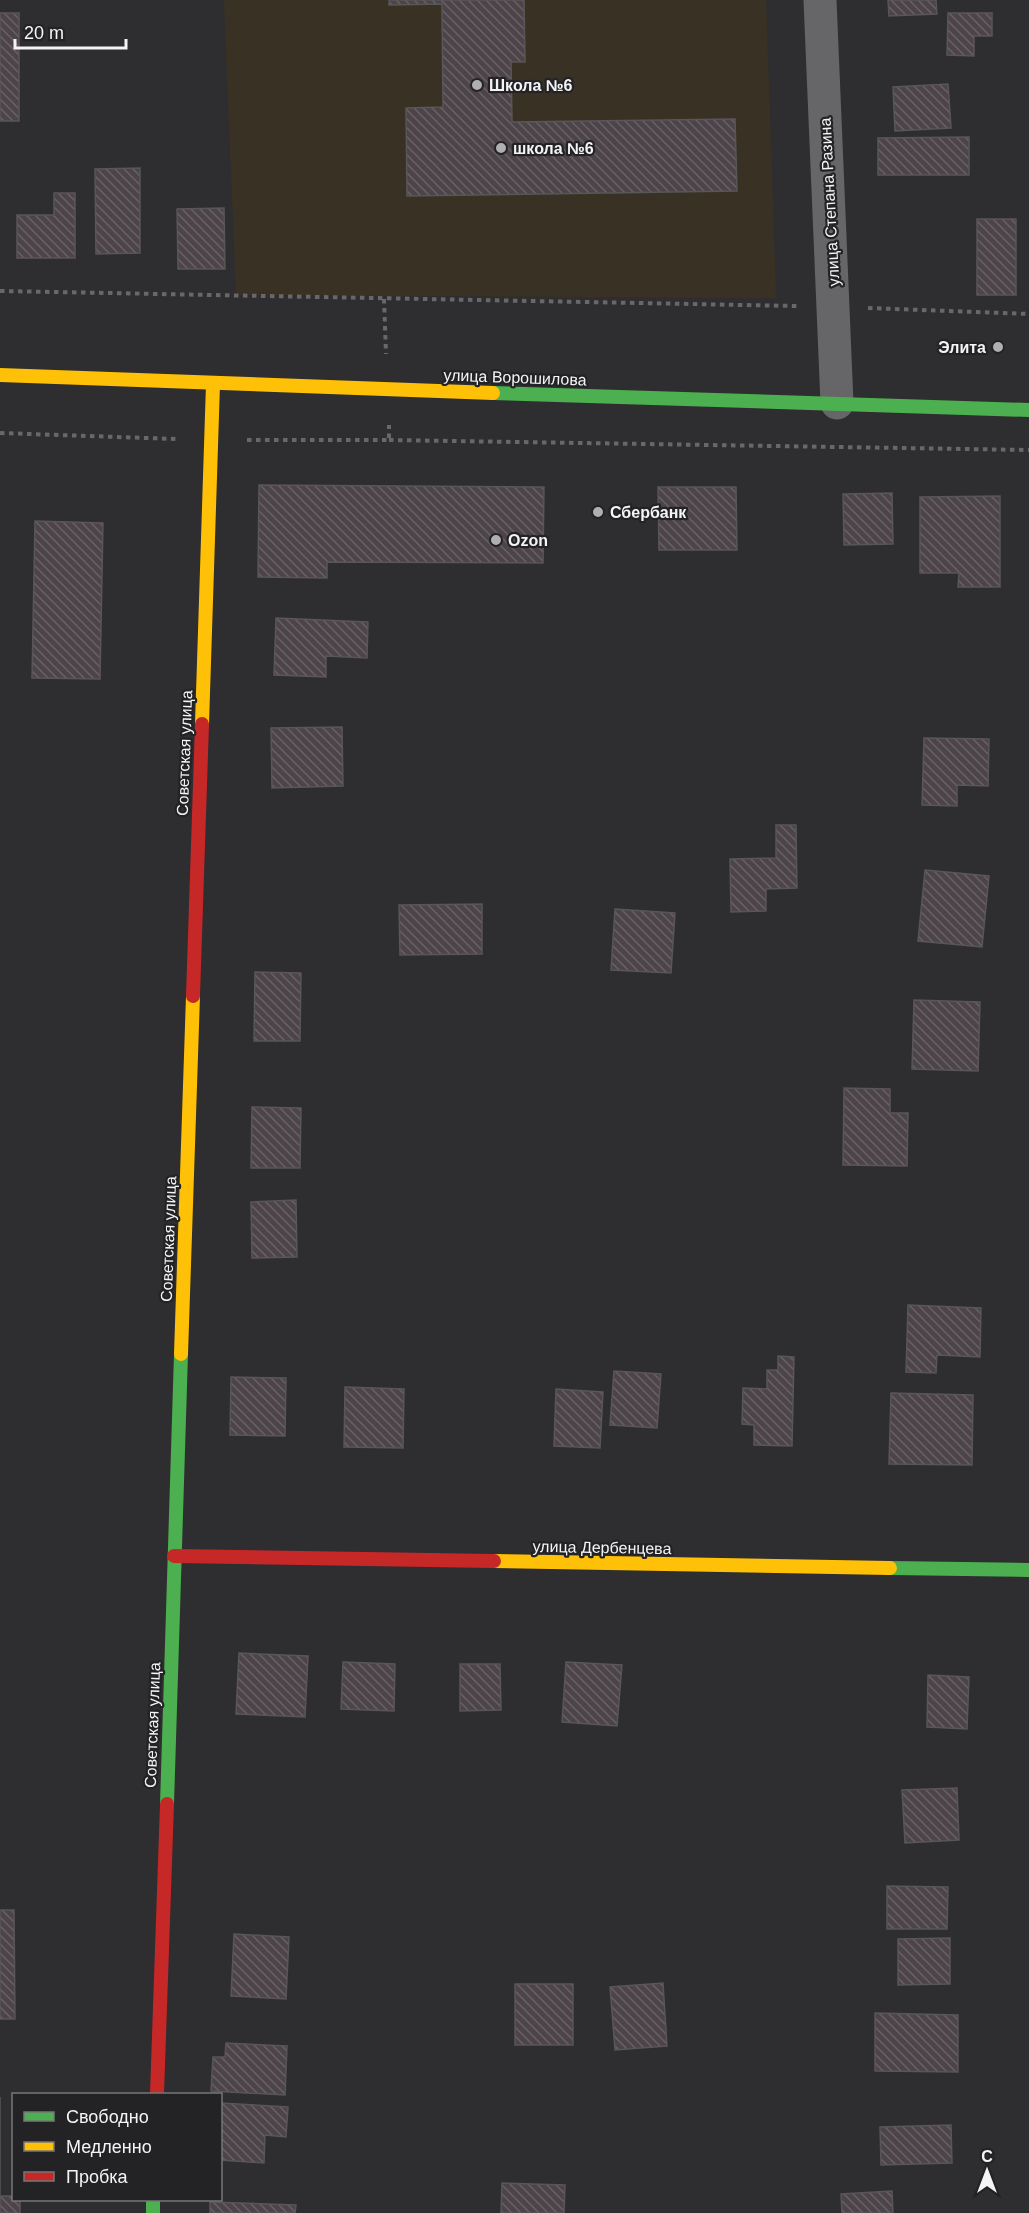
<svg xmlns="http://www.w3.org/2000/svg" width="1029" height="2213" font-family="Arial,sans-serif">
<style>
.education{fill:#393224}
.building{fill:url(#building-back-hatch);stroke:#585657;stroke-width:1.5}
.lines{fill:none;stroke-linecap:round;stroke-linejoin:round}
.path{stroke:#68686a;stroke-width:4;stroke-dasharray:4.5 4.5;stroke-linecap:butt}
.street{stroke:#666668;stroke-width:33}
.fast{stroke:#4caf50;stroke-width:14}
.slow{stroke:#ffc107;stroke-width:14}
.jam{stroke:#c62828;stroke-width:14}
.poi-dot{fill:#afaeb1;stroke:#232326;stroke-width:2}
.labels{text-anchor:middle;stroke-width:4.5;stroke-linejoin:round;paint-order:stroke}
.poi-label{font-size:16px;font-weight:bold;fill:#f4f4f7;stroke:#232326;text-anchor:start}
.street-label{font-size:16px;fill:#f4f4f7;stroke:#232326}
</style>
<defs>
<pattern id="building-back-hatch" width="6" height="6" patternUnits="userSpaceOnUse" patternTransform="scale(1.5)"><rect width="6" height="6" fill="#4d444a"/><path d="M-1 5l2 2M0 0l6 6M5-1l2 2" fill="none" stroke="#676065"/></pattern>
</defs>
<rect width="100%" height="100%" fill="#2e2d2f"/>
<path class="education" d="M224,0H766L776,298L236,295Z"/>
<g class="building">
<path d="M389,0H524L525,62H511L512,122L735,119L737,191L407,196L406,108L443,107L442,4L389,5Z"/>
<path d="M888,0H936L937,14L889,16Z"/>
<rect x="0" y="13" width="19" height="108"/>
<path d="M948,13H992V36H974V56L947,55Z"/>
<path d="M948,84L951,128L895,131L893,87Z"/>
<path d="M969,137V175H878V138Z"/>
<path d="M140,168V253L96,254L95,169Z"/>
<path d="M54,193H75V258H17V215H54Z"/>
<path d="M224,208L225,269H178L177,209Z"/>
<rect x="977" y="219" width="39" height="76"/>
<path d="M259,485L544,487L543,563L327,562V578L258,577Z"/>
<path d="M658,487H736L737,550H659Z"/>
<path d="M892,493L893,544L844,545L843,494Z"/>
<path d="M1000,496V587H958L959,573H920V497Z"/>
<path d="M35,521L103,523L100,679L32,678Z"/>
<path d="M276,618L368,622L367,658L326,656V677L274,675Z"/>
<path d="M342,727L343,786L272,788L271,728Z"/>
<path d="M924,738L989,739L988,786L957,785V806L922,805Z"/>
<path d="M776,825H796L797,888L766,889V911L731,912L730,859L776,858Z"/>
<path d="M925,870L989,876L982,947L918,941Z"/>
<path d="M482,904V954L400,955L399,905Z"/>
<path d="M615,909L675,913L671,973L611,970Z"/>
<path d="M255,972L301,973L300,1041H254Z"/>
<path d="M914,1000L980,1002L978,1071L912,1069Z"/>
<path d="M844,1088L890,1089V1113H908L907,1166L843,1165Z"/>
<path d="M252,1107L301,1108L300,1168H251Z"/>
<path d="M296,1200L297,1257L252,1258L251,1202Z"/>
<path d="M908,1305L981,1308L980,1357L937,1355L936,1373L906,1372Z"/>
<path d="M778,1356L794,1357L792,1446L754,1445V1425L742,1424L743,1388L767,1389V1370H778Z"/>
<path d="M614,1371L661,1374L657,1428L610,1425Z"/>
<path d="M231,1377L286,1378L285,1436L230,1435Z"/>
<path d="M345,1387L404,1389L403,1448L344,1447Z"/>
<path d="M556,1389L603,1392L600,1448L554,1446Z"/>
<path d="M891,1393L973,1395L972,1465L889,1464Z"/>
<path d="M239,1653L308,1656L305,1717L236,1714Z"/>
<path d="M343,1662L395,1664L394,1711L341,1709Z"/>
<path d="M566,1662L622,1665L617,1726L562,1722Z"/>
<path d="M460,1664H500L501,1710L460,1711Z"/>
<path d="M928,1675L969,1677L967,1729L927,1727Z"/>
<path d="M957,1788L959,1840L905,1843L902,1790Z"/>
<path d="M887,1886L948,1887L947,1929H887Z"/>
<path d="M0,1910H14L15,2019H0Z"/>
<path d="M234,1934L289,1937L286,1999L231,1996Z"/>
<path d="M950,1938V1984L898,1985V1939Z"/>
<path d="M663,1983L667,2046L615,2050L610,1987Z"/>
<rect x="515" y="1984" width="58" height="61"/>
<path d="M875,2013L958,2015V2072L875,2071Z"/>
<path d="M226,2043L287,2046L285,2095L211,2091L213,2057H225Z"/>
<path d="M0,2097V2196H14V2200H20V2213H0Z"/>
<path d="M220,2103L288,2107L286,2137L265,2135L264,2163L220,2160Z"/>
<path d="M951,2125L952,2163L881,2165L880,2127Z"/>
<path d="M502,2183L565,2185L564,2213H501Z"/>
<path d="M892,2191L893,2213H842L841,2194Z"/>
<path d="M210,2202L296,2205L295,2213H210Z"/>
</g>
<g class="lines">
<g class="path">
<path d="M0,291L797,306"/>
<path d="M384,299L386,354"/>
<path d="M868,308L1029,314"/>
<path d="M0,433L176,439"/>
<path d="M247,440H389V425"/>
<path d="M389,440L1029,450"/>
</g>
<path class="street" d="M820,0L837,403"/>
<g class="fast">
<path d="M493,393L1029,410"/>
<path d="M890,1568L1029,1570"/>
<path d="M167,1804L181,1354"/>
<path d="M153,2200V2213"/>
</g>
<g class="slow">
<path d="M0,375L493,393"/>
<path d="M202,724L213,384"/>
<path d="M181,1354L193,996"/>
<path d="M494,1561L890,1568"/>
</g>
<g class="jam">
<path d="M193,996L202,724"/>
<path d="M174,1556L494,1561"/>
<path d="M157,2094L167,1804"/>
</g>
</g>
<g class="poi-dot">
<circle cx="477" cy="85" r="6"/>
<circle cx="501" cy="148" r="6"/>
<circle cx="998" cy="347" r="6"/>
<circle cx="598" cy="512" r="6"/>
<circle cx="496" cy="540" r="6"/>
</g>
<g class="labels">
<g class="poi-label">
<text x="489" y="91">Школа №6</text>
<text x="513" y="154">школа №6</text>
<text x="986" y="353" text-anchor="end">Элита</text>
<text x="610" y="518">Сбербанк</text>
<text x="508" y="546">Ozon</text>
</g>
<g class="street-label">
<text transform="translate(829 202) rotate(-93)" y="6">улица Степана Разина</text>
<text transform="translate(515 377) rotate(2)" y="6">улица Ворошилова</text>
<text transform="translate(184 753) rotate(-88)" y="6">Советская улица</text>
<text transform="translate(168 1239) rotate(-88)" y="6">Советская улица</text>
<text transform="translate(602 1547) rotate(1)" y="6">улица Дербенцева</text>
<text transform="translate(152 1725) rotate(-88)" y="6">Советская улица</text>
</g>
</g>
<rect x="12" y="2093" width="210" height="108" fill="#232326" stroke="#77777a" stroke-width="1.5"/>
<rect x="24" y="2112" width="30" height="9" fill="#4caf50" stroke="#77777a" stroke-width="1.5"/>
<text x="66" y="2123" font-size="18" fill="#f4f4f7">Свободно</text>
<rect x="24" y="2142" width="30" height="9" fill="#ffc107" stroke="#77777a" stroke-width="1.5"/>
<text x="66" y="2153" font-size="18" fill="#f4f4f7">Медленно</text>
<rect x="24" y="2172" width="30" height="9" fill="#c62828" stroke="#77777a" stroke-width="1.5"/>
<text x="66" y="2183" font-size="18" fill="#f4f4f7">Пробка</text>
<g transform="translate(987 2171)" stroke="#232326" stroke-width="4.5" paint-order="stroke">
<path d="M0-4.5L10 22L0 15L-10 22Z" fill="#f4f4f7"/>
<text y="-9" font-size="16" font-weight="bold" text-anchor="middle" fill="#f4f4f7">С</text>
</g>
<path d="M15 39v9h111v-9" fill="none" stroke="#f4f4f7" stroke-width="3"/>
<text x="24" y="39" font-size="18" fill="#f4f4f7" stroke="#232326" stroke-width="4.5" paint-order="stroke">20 m</text>
</svg>
